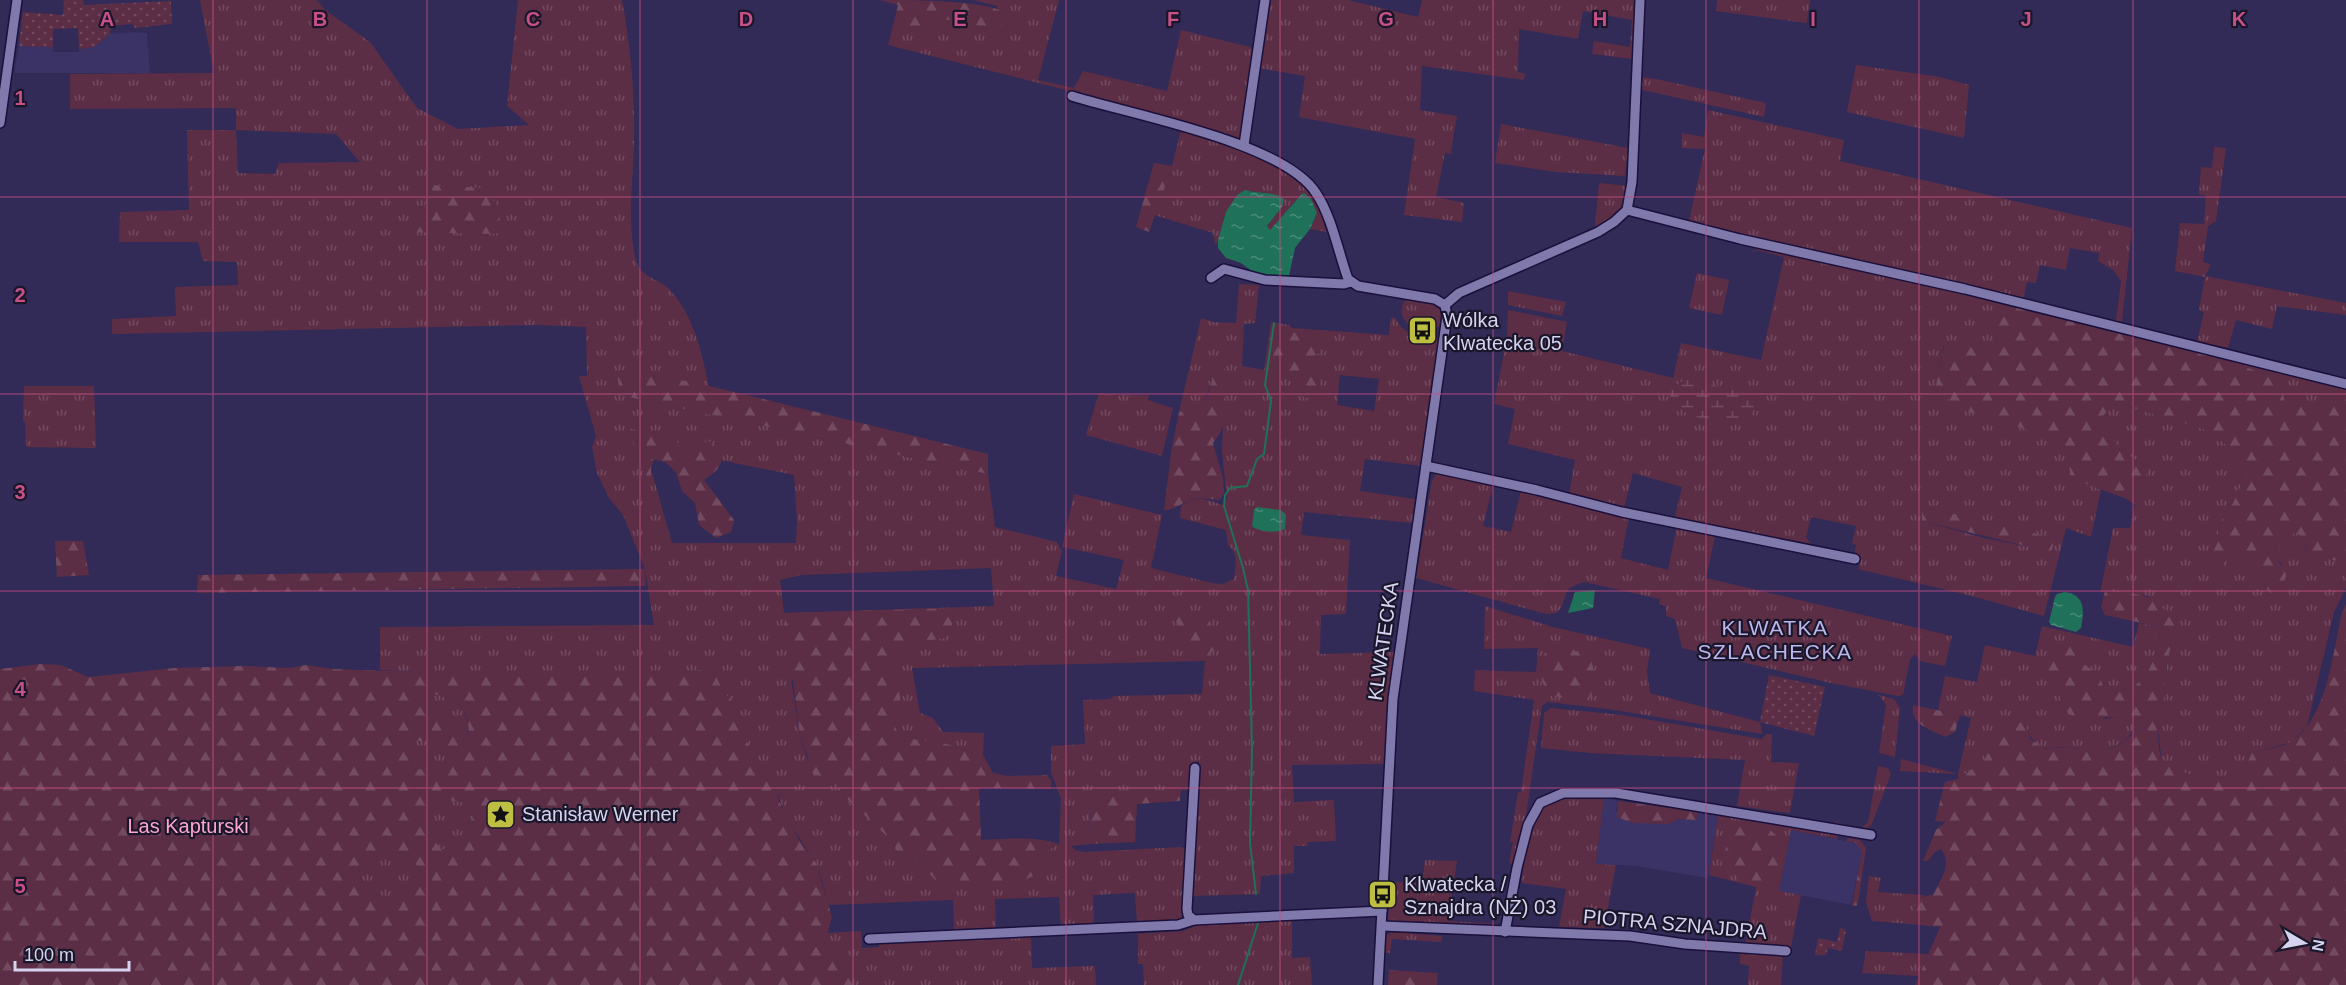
<svg xmlns="http://www.w3.org/2000/svg" width="2346" height="985" font-family="Arial,sans-serif">
<style>
.built{fill:#3b3265}
.grass{fill:url(#grass-tufts);fill-rule:evenodd}
.forest{fill:url(#forest-firs);fill-rule:evenodd}
.wetland{fill:url(#wetland-marsh)}
.garden{fill:url(#garden-dots)}
.water{fill:url(#water-ripples)}
.lines{fill:none;stroke-linecap:round;stroke-linejoin:round}
.stream{stroke:#1f7159;stroke-width:2}
.minor-casing{stroke:#1b103b;stroke-width:12}
.minor{stroke:#7f79ac;stroke-width:9}
.grid{fill:none;stroke:#c85087;stroke-width:1.5;stroke-opacity:0.55}
.labels{text-anchor:middle;stroke-width:4.5;stroke-linejoin:round;paint-order:stroke}
.poi-label{font-size:20px;fill:#d5d3ef;stroke:#1a172b;text-anchor:start}
.street-label{font-size:20px;fill:#d5d3ef;stroke:#1a172b}
.park-label{font-size:20px;fill:#fda4cf;stroke:#1a172b}
.neighbourhood-label{font-size:21px;letter-spacing:1.5px;fill:#bcb6ee;stroke:#1a172b}
.grid-label{font-size:20px;text-anchor:middle;font-weight:bold;fill:#c85087;stroke:#1a172b;stroke-width:4.5;stroke-linejoin:round;paint-order:stroke}
</style>
<defs>
<pattern id="grass-tufts" width="24" height="20" patternUnits="userSpaceOnUse" patternTransform="scale(1.5)"><rect width="24" height="20" fill="#5c2e45"/><path d="M3 7l-1-3M5 7V3M7 7l1-3M15 17l-1-3M17 17v-4M19 17l1-3" fill="none" stroke="#724b60"/></pattern>
<pattern id="forest-firs" width="22" height="20" patternUnits="userSpaceOnUse" patternTransform="scale(1.5)"><rect width="22" height="20" fill="#5c2e45"/><path d="M5 1l3.5 6h-7zM16 11l3.5 6h-7z" fill="#724b60"/></pattern>
<pattern id="wetland-marsh" width="20" height="14" patternUnits="userSpaceOnUse" patternTransform="scale(1.5)"><rect width="20" height="14" fill="#5c2e45"/><path d="M1 5h8M5 5V1M11 12h8M15 12V8" fill="none" stroke="#724b60"/></pattern>
<pattern id="garden-dots" width="8" height="8" patternUnits="userSpaceOnUse" patternTransform="scale(1.5)"><rect width="8" height="8" fill="#5c2e45"/><path d="M2 2h.1M6 6h.1" fill="none" stroke="#724b60" stroke-width="1.8" stroke-linecap="round"/></pattern>
<pattern id="water-ripples" width="26" height="14" patternUnits="userSpaceOnUse" patternTransform="scale(1.5)"><rect width="26" height="14" fill="#1f7159"/><path d="M2 4q2-2 4 0t4 0M15 11q2-2 4 0t4 0" fill="none" stroke="#498b79"/></pattern>
</defs>
<rect width="100%" height="100%" fill="#322a57"/>
<g class="built">
<path d="M133,32L147,33L150,73H14L19,46L53,47V52H79V49L94,47L110,34Z"/>
<path d="M1604,797L1618,801L1616,811L1668,824L1679,819L1696,820L1699,812L1718,816L1708,878L1636,866L1596,864Z"/>
<path d="M1791,830L1856,843L1862,852L1851,905L1779,891Z"/>
</g>
<g class="grass">
<path d="M200,0H317L325,10L370,42L417,108L458,129L529,125L507,106L518,0H622C630,42 635,94 634,137C634,177 626,222 636,261C641,278 660,279 670,290C694,316 702,353 709,387L623,370L617,376L619,387L629,397L988,474L995,527L1057,542L1062,551L1056,576L1116,589L1124,560L1062,547L1074,494L1162,515L1151,568L1212,583L1223,584L1234,579L1236,563L1234,551L1228,545L1226,530L1180,518L1181,506C1195,495 1207,499 1222,505L1227,499L1222,452L1224,397L1212,379C1206,401 1204,408 1179,412L1201,318L1213,322L1236,323L1239,284L1259,285L1255,323L1244,324L1242,366L1264,370L1271,322L1289,325L1292,328L1389,335L1391,318H1395L1401,327L1410,333V335L1437,337L1440,346L1421,466L1365,459L1360,491L1415,499L1412,523L1304,512L1301,535L1350,540L1346,614L1321,615L1320,654L1395,652L1385,764L1292,765L1294,802L1334,800L1336,841L1308,842L1307,846H1294V873L1261,876L1260,894L1191,896L1199,759L1188,790L1091,795L1090,844L1071,846L1075,850L1084,852L1181,847L1185,849L1183,911L1182,918L1179,921L1137,924L1135,893L1093,895L1094,926H1061L1059,897L995,899L996,928L954,931L953,900L829,905C824,892 822,874 814,861C800,837 781,815 777,787L760,775L756,757L734,719L738,706L724,693L715,674L700,670L663,674L482,676L380,670V627L654,625L645,569L623,515L609,498L597,473L592,447L596,436L579,376H587L586,327L537,325L112,334V319L176,316L175,287L238,285L237,262L203,261L198,242H119L120,212L189,210L187,130H236V108L70,109V74L214,73ZM236,130L336,134L360,162L279,163L275,174L238,173ZM1340,375L1379,379L1374,411L1337,405ZM655,456L725,461L794,475L797,521L796,543H672L651,469ZM991,568L994,606L784,613L780,580L801,575ZM1205,661L1202,694L1114,696L1110,699L1083,700L1085,744L1051,746V772L1061,799L1059,844L1046,851L1035,875L1015,885L985,883L923,867L915,857L897,854L893,842L844,796L834,777L807,759L800,735L791,679L894,722L897,732C913,742 929,740 947,744C960,747 970,753 983,755L984,733L943,732L933,718L920,713L912,668Z"/>
<path d="M973,0H1059L1038,80L1074,88L1083,71L1167,91L1181,30L1250,47L1253,51L1240,141L1074,92L888,45L893,26L923,31L939,20H961L995,31L997,6Z"/>
<path d="M1270,0H1348L1418,17L1422,0H1635L1632,59L1592,54L1594,41L1630,47L1632,20L1583,11L1578,39L1519,29L1518,72L1525,74L1524,80L1422,66L1420,110L1457,116L1451,151L1453,154L1445,153L1436,197L1464,203L1462,222L1404,215L1415,139L1299,117L1305,76L1259,68Z"/>
<path d="M1717,0H1810L1807,23L1716,11Z"/>
<path d="M1856,65L1940,77L1969,85L1964,138L1847,112Z"/>
<path d="M1642,77L1656,79L1766,103L1764,117L1638,89V80Z"/>
<path d="M1708,110L1844,140L1840,161L2132,228L2122,322L2116,321L2121,281L2113,270L2098,261L2099,253L2070,248L2066,270L2040,265L2036,283L2027,282L2023,301L1682,222L1658,214L1689,221L1705,149L1682,148V133L1704,137Z"/>
<path d="M1501,124L1628,148L1625,176L1556,172L1495,163Z"/>
<path d="M1181,130C1215,141 1280,161 1305,186C1317,198 1322,215 1326,232L1310,229L1317,213L1301,195L1271,231L1267,227L1282,207L1266,193L1249,191L1224,216L1220,242L1215,244L1213,233L1154,215L1172,166Z"/>
<path d="M2214,147L2226,148L2216,221L2208,226L2203,262L2211,264L2205,276L2346,303V315L2277,306L2272,329L2236,320L2228,348L2197,342L2204,312L2199,310L2205,277L2175,271L2180,223L2204,224L2206,196L2199,194L2201,167L2212,168Z"/>
<path d="M1599,183L1628,186C1623,212 1618,215 1595,227Z"/>
<path d="M1759,247L1982,296L2013,306L2004,307L1989,346L1975,348L1944,344L1935,390L1972,413L2060,440L2068,453L2070,475L2101,490L2091,537L2066,528L2044,616L1968,595L1858,569L1861,558L1854,556L1856,545L1852,543L1856,526L1811,517L1806,537L1812,546L1804,547L1674,520L1682,487L1633,473L1624,508L1569,495L1575,460L1508,444L1515,409L1494,404L1507,338L1508,310L1567,322L1562,351L1673,378L1681,343L1761,360L1784,257L1757,250L1750,254ZM1922,507L1978,519L2051,538V551L1984,538L1922,521Z"/>
<path d="M1697,273L1729,280L1722,315L1689,308Z"/>
<path d="M1508,291L1566,302L1562,316L1508,305Z"/>
<path d="M1409,298L1433,303L1443,313L1441,327L1408,324C1400,316 1398,305 1409,298Z"/>
<path d="M2231,358L2245,361L2336,386C2333,390 2331,397 2328,399C2316,410 2298,408 2285,403L2280,378L2245,367Z"/>
<path d="M24,386H94L96,448L26,447L25,422L23,421Z"/>
<path d="M1099,393C1116,394 1132,396 1149,395L1148,400L1173,408L1162,456L1086,435Z"/>
<path d="M2111,404L2126,406L2207,430L2228,446L2242,471L2241,486L2233,503L2223,516L2214,548L2207,562L2218,570L2231,553L2247,561L2255,577L2283,565L2277,560C2278,545 2286,538 2297,531L2307,552L2346,564V588L2334,612L2307,726L2292,742L2252,753C2248,760 2245,773 2238,778C2224,789 2176,771 2162,763L2157,721L2163,702L2167,664L2175,625L2148,596L2105,591L2100,593L2113,528H2130L2135,505L2127,499L2145,482L2147,468L2119,448L2102,425L2103,417Z"/>
<path d="M1442,472L1493,485L1483,526L1511,532L1521,490L1629,516L1621,558L1668,570L1677,526L1715,536L1706,578L1952,636L1945,666L1920,661L1915,654L1910,659L1903,695L1898,696L1831,683L1682,648L1675,619L1666,616V606L1659,604L1660,599L1584,582C1557,590 1571,597 1557,613L1546,614L1416,578L1432,481L1437,473Z"/>
<path d="M1485,606L1553,627L1650,649L1647,672L1650,693L1760,722L1762,734L1608,709L1547,702L1542,706L1524,829L1515,865L1509,863L1513,842H1510L1518,792H1521L1534,700L1474,691L1475,670L1536,672L1538,648L1484,649Z"/>
<path d="M2139,623L2160,627C2161,649 2148,683 2125,691C2119,693 2112,694 2106,695L2100,677L2083,663L2082,650L2048,671L2068,714L2106,719L2116,717L2136,725C2128,743 2110,751 2091,752C2084,752 2076,748 2069,747C2061,746 2052,750 2045,748C2034,745 2029,735 2025,725L2019,722L1997,735L1984,761L1958,779V774L1900,771L1901,759L1958,774L1971,718L1938,710L1945,676L1977,682L1985,645L2035,656L2042,626L2133,647Z"/>
<path d="M429,694C453,695 471,709 468,735L449,728L425,705Z"/>
<path d="M1879,695L1894,699L1900,708L1895,757L1879,753L1886,705Z"/>
<path d="M1551,708L1622,715L1761,739L1767,734H1772L1771,762L1799,763L1790,813L1737,806L1745,760L1590,753L1541,748L1544,713Z"/>
<path d="M409,741H435L446,757L445,767L438,772L413,768L407,754Z"/>
<path d="M1878,766L1888,768L1891,774L1871,826L1863,830L1834,826L1835,822L1861,828L1868,822Z"/>
<path d="M1561,796L1604,797L1596,864L1616,865L1604,928L1559,927L1566,889L1522,883C1523,861 1530,818 1548,803C1551,800 1557,798 1561,796Z"/>
<path d="M440,800L468,802C476,822 474,836 458,852L441,849L432,838L429,817Z"/>
<path d="M1722,813L1838,833L1837,839L1791,830L1779,891L1801,895L1791,947L1745,946L1756,887L1709,875L1718,816Z"/>
<path d="M377,850L408,855L422,872L419,889L392,899L367,892L358,872Z"/>
<path d="M1425,860L1457,861L1448,921L1497,924L1498,928L1388,924L1391,882L1422,883Z"/>
<path d="M1869,876L1881,878L1878,892L1925,895C1914,903 1912,911 1911,924L1872,921L1866,903Z"/>
<path d="M1292,920V958L1310,957L1312,985H1144L1143,964H1138V934L1183,931L1204,923Z"/>
<path d="M861,931L862,948L879,947V943L1031,937L1032,968L1095,966L1096,985H853L825,944L828,933Z"/>
<path d="M1392,932L1442,936L1441,942L1392,939L1390,953H1384L1386,936Z"/>
<path d="M1866,951L1928,954L1919,976L1862,973Z"/>
<path d="M1748,952L1783,955L1781,985H1748L1749,966L1740,964V953Z"/>
</g>
<g class="forest">
<path d="M880,0C909,0 983,0 1004,12L1002,24L995,31L961,20H939L923,31L893,26L898,5Z"/>
<path d="M1154,163L1172,166L1149,232L1136,227Z"/>
<path d="M431,185L483,188L498,206L501,231L496,234L407,232C408,228 410,221 412,218C423,205 430,204 431,185Z"/>
<path d="M2013,306L2113,332L2231,358L2245,367L2280,378L2285,403C2298,408 2316,410 2328,399C2331,397 2333,390 2336,386L2346,389V564L2330,559L2316,560L2308,553L2297,531C2286,539 2278,545 2277,560L2287,572L2282,589L2271,593L2255,577L2247,561L2231,553L2218,570L2208,573L2207,562L2214,548L2223,516L2233,503L2241,486L2242,471L2228,446L2207,430L2126,406L2111,404L2103,417L2102,425L2119,448L2147,468L2145,482L2127,499L2084,483L2070,475L2068,453L2060,440L1972,413L1958,407L1935,390L1945,342L1975,348L1989,346L2004,307Z"/>
<path d="M1287,329L1295,333L1322,334L1320,352L1305,363L1315,369L1320,386L1319,394L1311,398H1304L1295,379L1268,375L1275,335Z"/>
<path d="M1222,363L1225,370L1221,376C1228,401 1230,423 1213,443L1223,478L1224,494L1219,500C1209,499 1197,497 1188,501C1179,505 1174,510 1164,510L1171,453L1179,412C1209,407 1210,394 1214,366Z"/>
<path d="M623,370L697,383L988,454V474L629,397L619,387L617,375Z"/>
<path d="M630,429L676,440L683,451H694L702,443L709,441L723,452C722,467 716,472 704,480L734,520L731,532L716,538L699,525L695,503L682,491L676,472L665,462L651,459V476H646L633,442Z"/>
<path d="M1922,507L1978,519L2052,538L2053,546L2051,552L1922,521Z"/>
<path d="M55,541H83L89,575L57,577Z"/>
<path d="M645,569L646,586L197,593L198,575Z"/>
<path d="M2105,591C2139,595 2157,591 2175,625L2167,664L2163,702L2157,721L2159,749L2162,762C2177,771 2223,789 2238,778C2245,773 2248,760 2252,753C2262,749 2285,747 2292,741C2328,717 2333,651 2342,612L2346,604V985H1915L1940,927L1911,924C1912,909 1916,895 1933,895C1940,880 1953,864 1941,849L1935,852L1928,861H1923L1936,830L1946,822L1935,821L1945,782L1958,779L1984,761L1997,735L2014,718L2025,725L2031,740L2046,749L2068,747L2090,752L2110,749L2120,744L2132,735L2136,725L2116,717L2082,719L2068,714L2048,671L2056,652L2073,641L2082,650L2083,663L2100,677L2106,695C2112,694 2119,693 2125,691C2148,683 2161,649 2160,627L2105,615L2101,607Z"/>
<path d="M959,608L946,638L900,644L892,668L896,676L902,708L894,722L897,732C913,742 929,740 947,744C960,747 970,753 983,755L993,773L1008,776L1047,775L1051,780V789L979,788L981,840C1006,839 1035,836 1059,844L1046,851L1035,875L1015,885L938,883L915,857L897,854L893,842L844,796L834,777L815,778L800,735L784,613Z"/>
<path d="M1176,611L1208,614L1213,650L1205,661C1202,659 1198,659 1196,657C1191,653 1180,626 1174,618Z"/>
<path d="M1560,646L1589,656C1596,671 1596,684 1589,699C1545,701 1535,691 1546,648Z"/>
<path d="M40,664L61,665L88,677L175,668L243,666L290,668L306,665L333,669L448,673L486,670L504,673L663,674L700,670L715,674L724,693L738,706L734,719L756,757L760,775L777,787L779,801L799,840L816,863L832,917L825,944L853,985H0V669ZM429,694C453,695 472,709 468,735L449,728L425,705ZM409,741H435L446,757L445,767L438,772L413,768L407,754ZM440,800L468,802C476,822 474,837 458,852L441,849L432,838L429,817ZM377,850L408,855L422,872L419,889L392,899L367,892L358,872Z"/>
<path d="M1913,705L1960,715L1955,732L1945,737C1930,729 1910,725 1913,705Z"/>
<path d="M1181,790L1180,801L1137,804L1135,842L1090,844L1091,795Z"/>
<path d="M1618,801L1699,812L1696,820L1679,819L1668,824L1633,823L1617,817Z"/>
<path d="M1740,821L1768,828L1780,839L1784,855L1780,877L1770,888L1740,882L1733,871L1722,867C1720,858 1732,837 1734,822Z"/>
<path d="M1848,838L1860,840L1866,848L1858,903L1856,906L1852,905L1862,852L1856,843L1846,841Z"/>
<path d="M1389,970L1438,973L1437,985H1388Z"/>
</g>
<path class="wetland" d="M1688,380L1745,392L1758,402L1751,415L1740,424C1713,420 1677,421 1668,390L1681,382Z"/>
<g class="garden">
<path d="M64,0H83L84,5L171,1L172,24L135,28L133,24L111,26L110,34L94,47L79,49L78,28L53,29V47L19,46L23,12L63,15Z"/>
<path d="M1769,675L1825,687L1814,736L1760,722Z"/>
<path d="M1840,928L1846,930L1842,951L1828,948L1826,955H1815L1818,938L1837,942Z"/>
</g>
<g class="water">
<path d="M1245,190C1257,194 1274,191 1284,199L1282,207L1267,226L1270,230L1301,195L1304,193L1311,199L1317,213L1310,229L1295,248L1289,276H1266L1252,271L1241,263L1226,258L1218,248V240L1226,212L1237,195Z"/>
<path d="M1257,507L1281,510L1286,515L1285,529C1277,533 1260,533 1252,526L1254,510Z"/>
<path d="M1595,590L1593,608L1568,613L1575,592Z"/>
<path d="M2065,592C2086,595 2084,612 2081,628L2076,632L2051,625L2049,622L2055,597L2057,594Z"/>
</g>
<g class="lines">
<g class="stream">
<path d="M1256,894L1250,843L1252,747L1248,590L1243,568L1224,506L1225,495L1230,488L1247,486L1257,459L1264,454L1271,401L1265,385L1274,323"/>
<path d="M1238,985L1258,923"/>
</g>
<defs>
<g id="minor">
<path d="M1072,96C1132,115 1283,142 1316,193C1332,217 1338,251 1348,279L1358,286L1435,299L1445,305"/>
<path d="M0,123L17,0"/>
<path d="M1244,145L1265,0"/>
<path d="M1627,210L1740,239L1965,289L2346,384"/>
<path d="M1627,210L1632,182L1640,0"/>
<path d="M1211,278L1224,269L1265,280L1344,284L1351,282"/>
<path d="M1445,305L1459,293L1598,232L1614,222L1627,210"/>
<path d="M1426,466L1537,490L1622,512L1855,559"/>
<path d="M1194,920L1188,915L1187,909L1195,768"/>
<path d="M1382,926L1630,936L1685,944L1786,951"/>
<path d="M1505,932L1517,868L1528,825L1540,803L1563,793H1616L1871,835"/>
<path d="M869,939L1178,925L1194,920L1382,911"/>
<path d="M1378,985L1393,699L1447,316L1445,305"/>
</g>
</defs>
<use href="#minor" class="minor-casing"/>
<use href="#minor" class="minor"/>
</g>
<path class="grid" d="M213,0V985M427,0V985M640,0V985M853,0V985M1066,0V985M1280,0V985M1493,0V985M1706,0V985M1919,0V985M2133,0V985M0,197H2346M0,394H2346M0,591H2346M0,788H2346"/>
<defs>
<symbol id="bus-square" viewBox="-11 -11 22 22"><rect x="-9" y="-9" width="18" height="18" rx="4" fill="#bebf42" stroke="#1a172b"/><path d="M-5-6H5V4H4V6H2V4H-2V6H-4V4H-5ZM-3.5-4V0h7V-4ZM-3.5 1.2v1.5H-2V1.2ZM2 1.2v1.5H3.5V1.2Z" fill="#111"/></symbol>
<symbol id="sight-square" viewBox="-11 -11 22 22"><rect x="-9" y="-9" width="18" height="18" rx="4" fill="#bebf42" stroke="#1a172b"/><path d="M0-6L1.8-2.2L6-1.7L2.9 1.2L3.7 5.4L0 3.3L-3.7 5.4L-2.9 1.2L-6-1.7L-1.8-2.2Z" fill="#111"/></symbol>
</defs>
<g fill-rule="evenodd">
<use href="#bus-square" x="1406" y="314" width="33" height="33"/>
<use href="#sight-square" x="484" y="798" width="33" height="33"/>
<use href="#bus-square" x="1366" y="878" width="33" height="33"/>
</g>
<g class="labels">
<g class="poi-label">
<text x="1443" y="327">Wólka<tspan x="1443" dy="23">Klwatecka 05</tspan></text>
<text x="522" y="821">Stanisław Werner</text>
<text x="1404" y="891">Klwatecka /<tspan x="1404" dy="23">Sznajdra (NŻ) 03</tspan></text>
</g>
<g class="street-label">
<text transform="translate(1383 641) rotate(-82)" y="7">KLWATECKA</text>
<text transform="translate(1675 924) rotate(5)" y="7">PIOTRA SZNAJDRA</text>
</g>
<g class="park-label">
<text x="188" y="833">Las Kapturski</text>
</g>
<g class="neighbourhood-label">
<text x="1775" y="635">KLWATKA<tspan x="1775" dy="24">SZLACHECKA</tspan></text>
</g>
</g>
<g class="grid-label">
<text x="107" y="26">A</text>
<text x="320" y="26">B</text>
<text x="533" y="26">C</text>
<text x="746" y="26">D</text>
<text x="960" y="26">E</text>
<text x="1173" y="26">F</text>
<text x="1386" y="26">G</text>
<text x="1600" y="26">H</text>
<text x="1813" y="26">I</text>
<text x="2026" y="26">J</text>
<text x="2239" y="26">K</text>
<text x="20" y="105">1</text>
<text x="20" y="302">2</text>
<text x="20" y="499">3</text>
<text x="20" y="696">4</text>
<text x="20" y="893">5</text>
</g>
<g transform="translate(2304 943) rotate(100)" stroke="#1a172b" stroke-width="4.5" paint-order="stroke">
<path d="M0-4.5L10 22L0 15L-10 22Z" fill="#d5d3ef"/>
<text y="-9" font-size="16" font-weight="bold" text-anchor="middle" fill="#d5d3ef">N</text>
</g>
<path d="M15 961v9h114v-9" fill="none" stroke="#d5d3ef" stroke-width="3"/>
<text x="24" y="961" font-size="18" fill="#d5d3ef" stroke="#1a172b" stroke-width="4.5" paint-order="stroke">100 m</text>
</svg>
